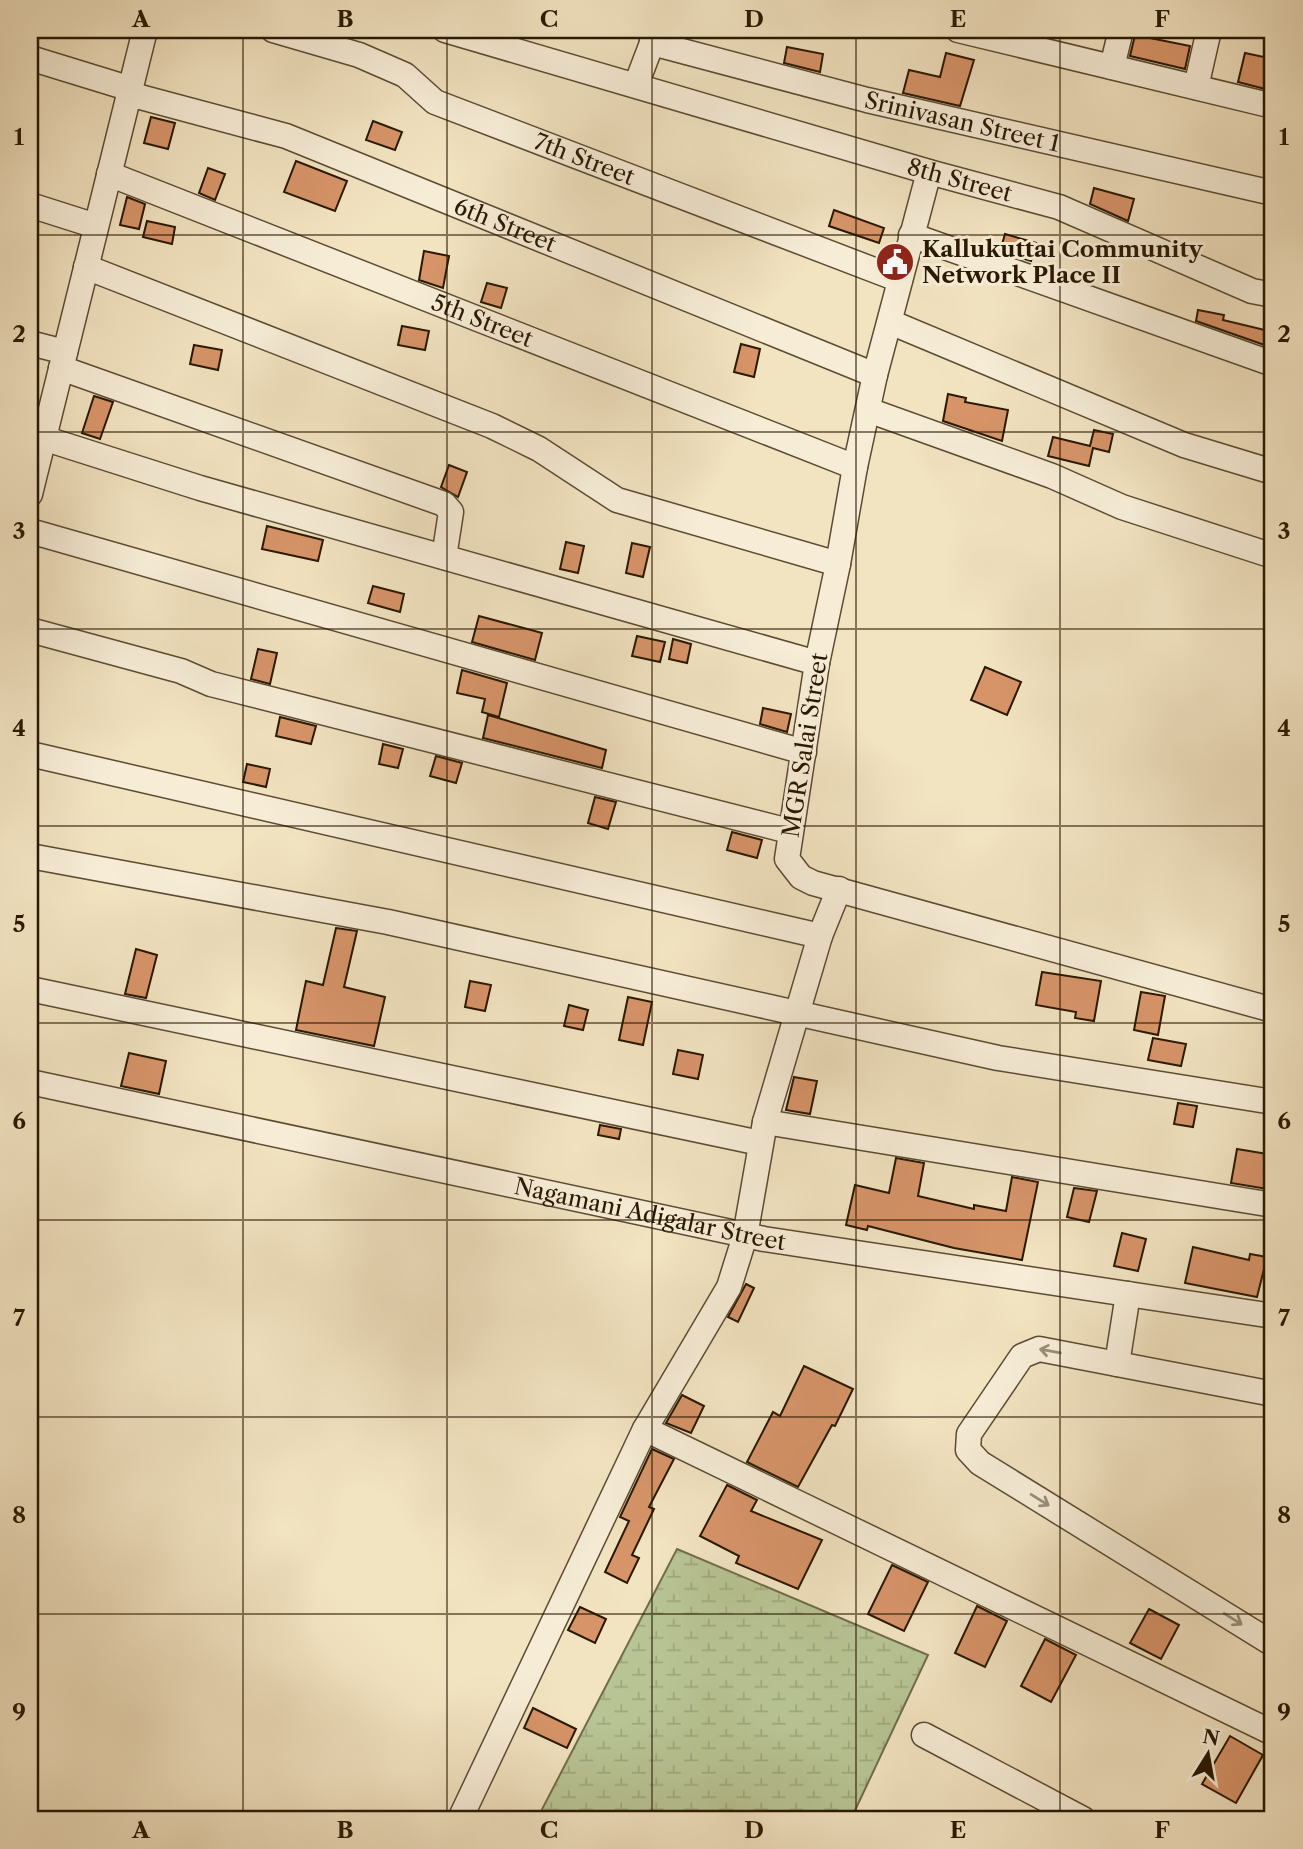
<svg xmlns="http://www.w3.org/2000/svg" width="1303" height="1849" font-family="'Libre Caslon Text',serif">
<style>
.wetland{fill:url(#wetland-marsh);stroke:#706e4a;stroke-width:2}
.building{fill:#d79469;stroke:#291801;stroke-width:2}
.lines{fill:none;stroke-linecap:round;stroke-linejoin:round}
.minor-casing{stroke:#5b4b31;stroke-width:27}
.minor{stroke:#f7edd7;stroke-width:24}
.oneway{stroke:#9a8d77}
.grid{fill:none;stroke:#291801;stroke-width:2;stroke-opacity:0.55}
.labels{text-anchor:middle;stroke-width:6;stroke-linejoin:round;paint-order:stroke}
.street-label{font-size:23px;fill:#291801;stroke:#f7edd7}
.poi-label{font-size:23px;font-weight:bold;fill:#291801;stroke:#f7edd7;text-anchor:start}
.neatline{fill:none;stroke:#291801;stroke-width:2.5}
.grid-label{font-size:23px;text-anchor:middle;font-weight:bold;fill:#291801}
</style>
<defs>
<pattern id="wetland-marsh" width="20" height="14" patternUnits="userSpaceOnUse" patternTransform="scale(1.75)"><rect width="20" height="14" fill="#b8c494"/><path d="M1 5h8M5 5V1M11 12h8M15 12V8" fill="none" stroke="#9ea87e"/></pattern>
</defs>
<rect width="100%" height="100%" fill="#f2e3c1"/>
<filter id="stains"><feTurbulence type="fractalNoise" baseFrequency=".00286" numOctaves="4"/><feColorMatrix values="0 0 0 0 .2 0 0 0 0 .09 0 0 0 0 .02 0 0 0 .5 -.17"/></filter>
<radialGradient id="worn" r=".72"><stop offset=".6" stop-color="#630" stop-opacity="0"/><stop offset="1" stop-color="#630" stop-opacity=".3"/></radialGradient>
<path class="wetland" d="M677,1549L928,1655L851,1819H537Z"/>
<g class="building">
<path d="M1135,35L1190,46L1185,69L1130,56Z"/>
<path d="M787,47L823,54L820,72L784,63Z"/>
<path d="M946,53L974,60L960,106L903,93L909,70L940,77Z"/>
<path d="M1245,53L1273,59L1269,90L1238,82Z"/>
<path d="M151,117L175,123L168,149L144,143Z"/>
<path d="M373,121L402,132L395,150L366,140Z"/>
<path d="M296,161L347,181L335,211L284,192Z"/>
<path d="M208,168L225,174L215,200L199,193Z"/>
<path d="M1094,188L1134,199L1128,221L1090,204Z"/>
<path d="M127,197L145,204L139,229L120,225Z"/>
<path d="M834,210L884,228L879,243L829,226Z"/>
<path d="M147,221L175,227L172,244L143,237Z"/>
<path d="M1005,234L1036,243L1031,261L1000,251Z"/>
<path d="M424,251L449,256L443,288L419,280Z"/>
<path d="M487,283L507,288L501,308L481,302Z"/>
<path d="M1198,310L1224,315L1223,320L1273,332V348L1196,321Z"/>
<path d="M402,326L429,331L425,350L398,345Z"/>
<path d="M741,344L760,349L754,377L734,372Z"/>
<path d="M194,345L222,350L218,370L190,364Z"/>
<path d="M948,394L966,398L965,402L1008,410L1002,441L943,421Z"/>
<path d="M94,396L113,402L100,439L82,433Z"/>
<path d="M1094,430L1113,434L1109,452L1093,448L1089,466L1048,456L1053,437L1090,446Z"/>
<path d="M449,465L467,472L458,497L441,487Z"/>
<path d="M267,526L323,540L318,561L262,549Z"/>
<path d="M566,542L584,546L578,573L560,569Z"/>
<path d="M632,543L650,547L643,577L626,573Z"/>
<path d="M373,586L404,594L400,612L368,603Z"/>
<path d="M479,616L542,633L535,660L472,642Z"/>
<path d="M637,636L665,642L660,662L632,656Z"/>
<path d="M673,639L691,644L687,663L669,659Z"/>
<path d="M258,649L277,653L270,684L251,679Z"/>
<path d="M985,667L1021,682L1007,715L971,700Z"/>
<path d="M462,670L507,683L499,717L482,712L485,699L457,693Z"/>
<path d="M763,708L791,714L787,732L760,724Z"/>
<path d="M488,715L606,750L602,768L483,738Z"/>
<path d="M280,717L316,726L311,744L276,736Z"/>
<path d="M383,744L403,749L398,768L379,764Z"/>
<path d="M436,756L462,763L456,783L430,776Z"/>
<path d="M247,764L270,769L266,787L243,782Z"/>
<path d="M595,797L616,802L608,829L588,823Z"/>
<path d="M732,832L762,840L757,858L727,850Z"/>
<path d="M336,928L357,931L344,987L385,997L374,1046L296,1030L306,981L323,985Z"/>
<path d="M136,949L157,955L146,998L125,994Z"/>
<path d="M1042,972L1101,981L1094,1021L1075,1018L1076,1012L1036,1005Z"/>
<path d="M470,981L491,985L485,1011L465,1007Z"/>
<path d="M1141,992L1165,996L1158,1035L1134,1030Z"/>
<path d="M628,997L652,1002L643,1045L619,1040Z"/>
<path d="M569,1005L588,1010L583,1030L564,1026Z"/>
<path d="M1153,1038L1186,1044L1181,1066L1148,1060Z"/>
<path d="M678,1050L703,1055L698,1079L673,1074Z"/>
<path d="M129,1053L166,1061L159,1094L121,1086Z"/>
<path d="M794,1077L817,1081L810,1114L786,1110Z"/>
<path d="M1178,1103L1197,1106L1193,1127L1174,1124Z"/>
<path d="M600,1125L621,1129L619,1139L598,1135Z"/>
<path d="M1237,1149L1273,1155V1190L1231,1183Z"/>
<path d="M896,1158L924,1163L918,1196L974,1209V1205L1006,1211L1012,1177L1038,1182L1022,1260L954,1248L868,1226L867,1230L846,1225L855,1185L889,1193Z"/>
<path d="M1074,1188L1097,1191L1089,1222L1067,1217Z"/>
<path d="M1122,1233L1146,1239L1138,1271L1114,1266Z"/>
<path d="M1193,1247L1249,1260L1250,1254L1267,1257L1257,1297L1185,1283Z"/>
<path d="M746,1284L754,1288L738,1322L728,1317Z"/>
<path d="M804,1366L853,1389L835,1426L832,1425L798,1487L747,1462L773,1412L780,1416Z"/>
<path d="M682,1395L704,1406L691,1433L666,1423Z"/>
<path d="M652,1449L674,1459L649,1507L654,1509L632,1555L639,1558L627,1583L605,1572L629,1521L620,1517Z"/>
<path d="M727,1485L757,1500L751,1511L822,1540L798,1589L736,1563L739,1556L700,1536Z"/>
<path d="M892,1565L928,1582L904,1631L868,1614Z"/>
<path d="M977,1606L1007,1621L985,1667L955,1653Z"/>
<path d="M580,1607L606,1619L595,1643L568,1630Z"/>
<path d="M1149,1609L1179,1625L1161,1659L1130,1643Z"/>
<path d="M1045,1639L1076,1655L1051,1702L1021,1686Z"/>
<path d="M533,1708L576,1729L567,1748L524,1728Z"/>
<path d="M1230,1736L1263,1755L1236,1803L1202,1784Z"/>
</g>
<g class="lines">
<defs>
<g id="minor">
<path id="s1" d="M273,30L359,55L405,75L435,102L900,280"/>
<path id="s2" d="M445,30L929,172L1059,207L1252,291L1273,295"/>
<path d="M958,30L1273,106"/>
<path id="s3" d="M652,43L867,100L1273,193"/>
<path d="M30,58L131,89"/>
<path d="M1112,67L1121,30"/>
<path d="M636,85L652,43V30"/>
<path d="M1196,87L1209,30"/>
<path id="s4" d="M129,94L286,136L875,375"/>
<path d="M929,172L875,375L855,467L838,564L817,663L787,859L801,877L813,883L1273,1010"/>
<path id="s5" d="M109,174L855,467"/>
<path d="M30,205L96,226"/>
<path d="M911,235L1273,364"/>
<path d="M86,267L492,426L539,449L617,500L838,564"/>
<path d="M890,322L1184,445L1273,472"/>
<path d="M30,343L65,352"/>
<path d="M61,368L444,504L451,512L444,557"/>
<path d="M868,410L1052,476L1122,507L1273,556"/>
<path d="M43,438L200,488L817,663"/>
<path d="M30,494L145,30"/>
<path d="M30,531L804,752"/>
<path d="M30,630L181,671L211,684L789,831"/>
<path d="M30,754L820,936"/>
<path d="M30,856L388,922L998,1058L1273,1102"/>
<path d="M30,989L760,1143"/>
<path id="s6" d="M30,1082L764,1239L1273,1316"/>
<path d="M765,1122L1273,1205"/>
<path d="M1117,1364L1128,1294"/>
<path d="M1273,1394L1039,1349L1022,1356L969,1434L968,1450L980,1463L1273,1644"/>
<path d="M645,1429L1273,1733"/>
<path d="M924,1735L1083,1819"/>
<path d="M460,1819L645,1429L729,1287L745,1236L765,1122L820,936L839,889"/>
</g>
</defs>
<use href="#minor" class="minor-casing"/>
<use href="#minor" class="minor"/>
</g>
<defs><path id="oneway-shaft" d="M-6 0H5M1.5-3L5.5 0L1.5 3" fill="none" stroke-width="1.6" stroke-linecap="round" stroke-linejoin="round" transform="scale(1.75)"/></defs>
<g class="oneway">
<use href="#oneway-shaft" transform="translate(1050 1351) rotate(-170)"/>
<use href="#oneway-shaft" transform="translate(1040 1500) rotate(32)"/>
<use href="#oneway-shaft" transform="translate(1233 1619) rotate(32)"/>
</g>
<path class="grid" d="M243,30V1819M447,30V1819M652,30V1819M856,30V1819M1060,30V1819M30,235H1273M30,432H1273M30,629H1273M30,826H1273M30,1023H1273M30,1220H1273M30,1417H1273M30,1614H1273"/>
<defs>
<symbol id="civic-disc" viewBox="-11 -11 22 22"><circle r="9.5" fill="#8f2418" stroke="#f7edd7"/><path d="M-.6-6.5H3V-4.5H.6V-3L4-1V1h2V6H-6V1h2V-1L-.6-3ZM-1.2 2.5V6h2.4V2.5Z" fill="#fff"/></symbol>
</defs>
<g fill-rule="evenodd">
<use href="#civic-disc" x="873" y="240" width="44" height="44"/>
</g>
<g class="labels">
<g class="street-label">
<text dy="8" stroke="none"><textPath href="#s3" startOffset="320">Srinivasan Street 1</textPath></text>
<text dy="8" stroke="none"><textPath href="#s1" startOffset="340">7th Street</textPath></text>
<text dy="8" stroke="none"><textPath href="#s2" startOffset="536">8th Street</textPath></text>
<text dy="8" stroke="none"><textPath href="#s4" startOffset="399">6th Street</textPath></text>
<text dy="8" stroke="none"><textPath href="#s5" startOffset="401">5th Street</textPath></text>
<text transform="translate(805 745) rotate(-81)" y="8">MGR Salai Street</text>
<text dy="8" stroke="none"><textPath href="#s6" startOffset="634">Nagamani Adigalar Street</textPath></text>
</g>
<g class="poi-label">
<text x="922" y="257">Kallukuttai Community<tspan x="922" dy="26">Network Place II</tspan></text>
</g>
</g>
<rect width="1303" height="1849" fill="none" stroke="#f2e3c1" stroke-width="77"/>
<g transform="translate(1208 1754) rotate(11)" stroke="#f7edd7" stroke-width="5" paint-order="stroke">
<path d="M0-5L12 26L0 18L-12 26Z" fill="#291801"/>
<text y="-10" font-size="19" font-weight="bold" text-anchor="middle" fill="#291801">N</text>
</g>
<rect x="38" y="38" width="1226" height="1773" class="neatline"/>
<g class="grid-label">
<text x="141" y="27">A</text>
<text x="345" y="27">B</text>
<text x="549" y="27">C</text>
<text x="754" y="27">D</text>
<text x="958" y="27">E</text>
<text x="1162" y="27">F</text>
<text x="19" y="145">1</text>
<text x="1284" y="145">1</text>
<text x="19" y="342">2</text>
<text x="1284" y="342">2</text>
<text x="19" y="539">3</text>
<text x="1284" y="539">3</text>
<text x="19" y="736">4</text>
<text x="1284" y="736">4</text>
<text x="19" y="932">5</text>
<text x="1284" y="932">5</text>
<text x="19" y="1129">6</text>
<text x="1284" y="1129">6</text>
<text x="19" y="1326">7</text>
<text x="1284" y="1326">7</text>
<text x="19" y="1523">8</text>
<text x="1284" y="1523">8</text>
<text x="19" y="1720">9</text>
<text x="1284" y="1720">9</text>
<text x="141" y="1838">A</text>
<text x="345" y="1838">B</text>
<text x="549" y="1838">C</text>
<text x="754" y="1838">D</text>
<text x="958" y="1838">E</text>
<text x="1162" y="1838">F</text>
</g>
<rect width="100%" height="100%" filter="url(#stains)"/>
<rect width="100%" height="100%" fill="url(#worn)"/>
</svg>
